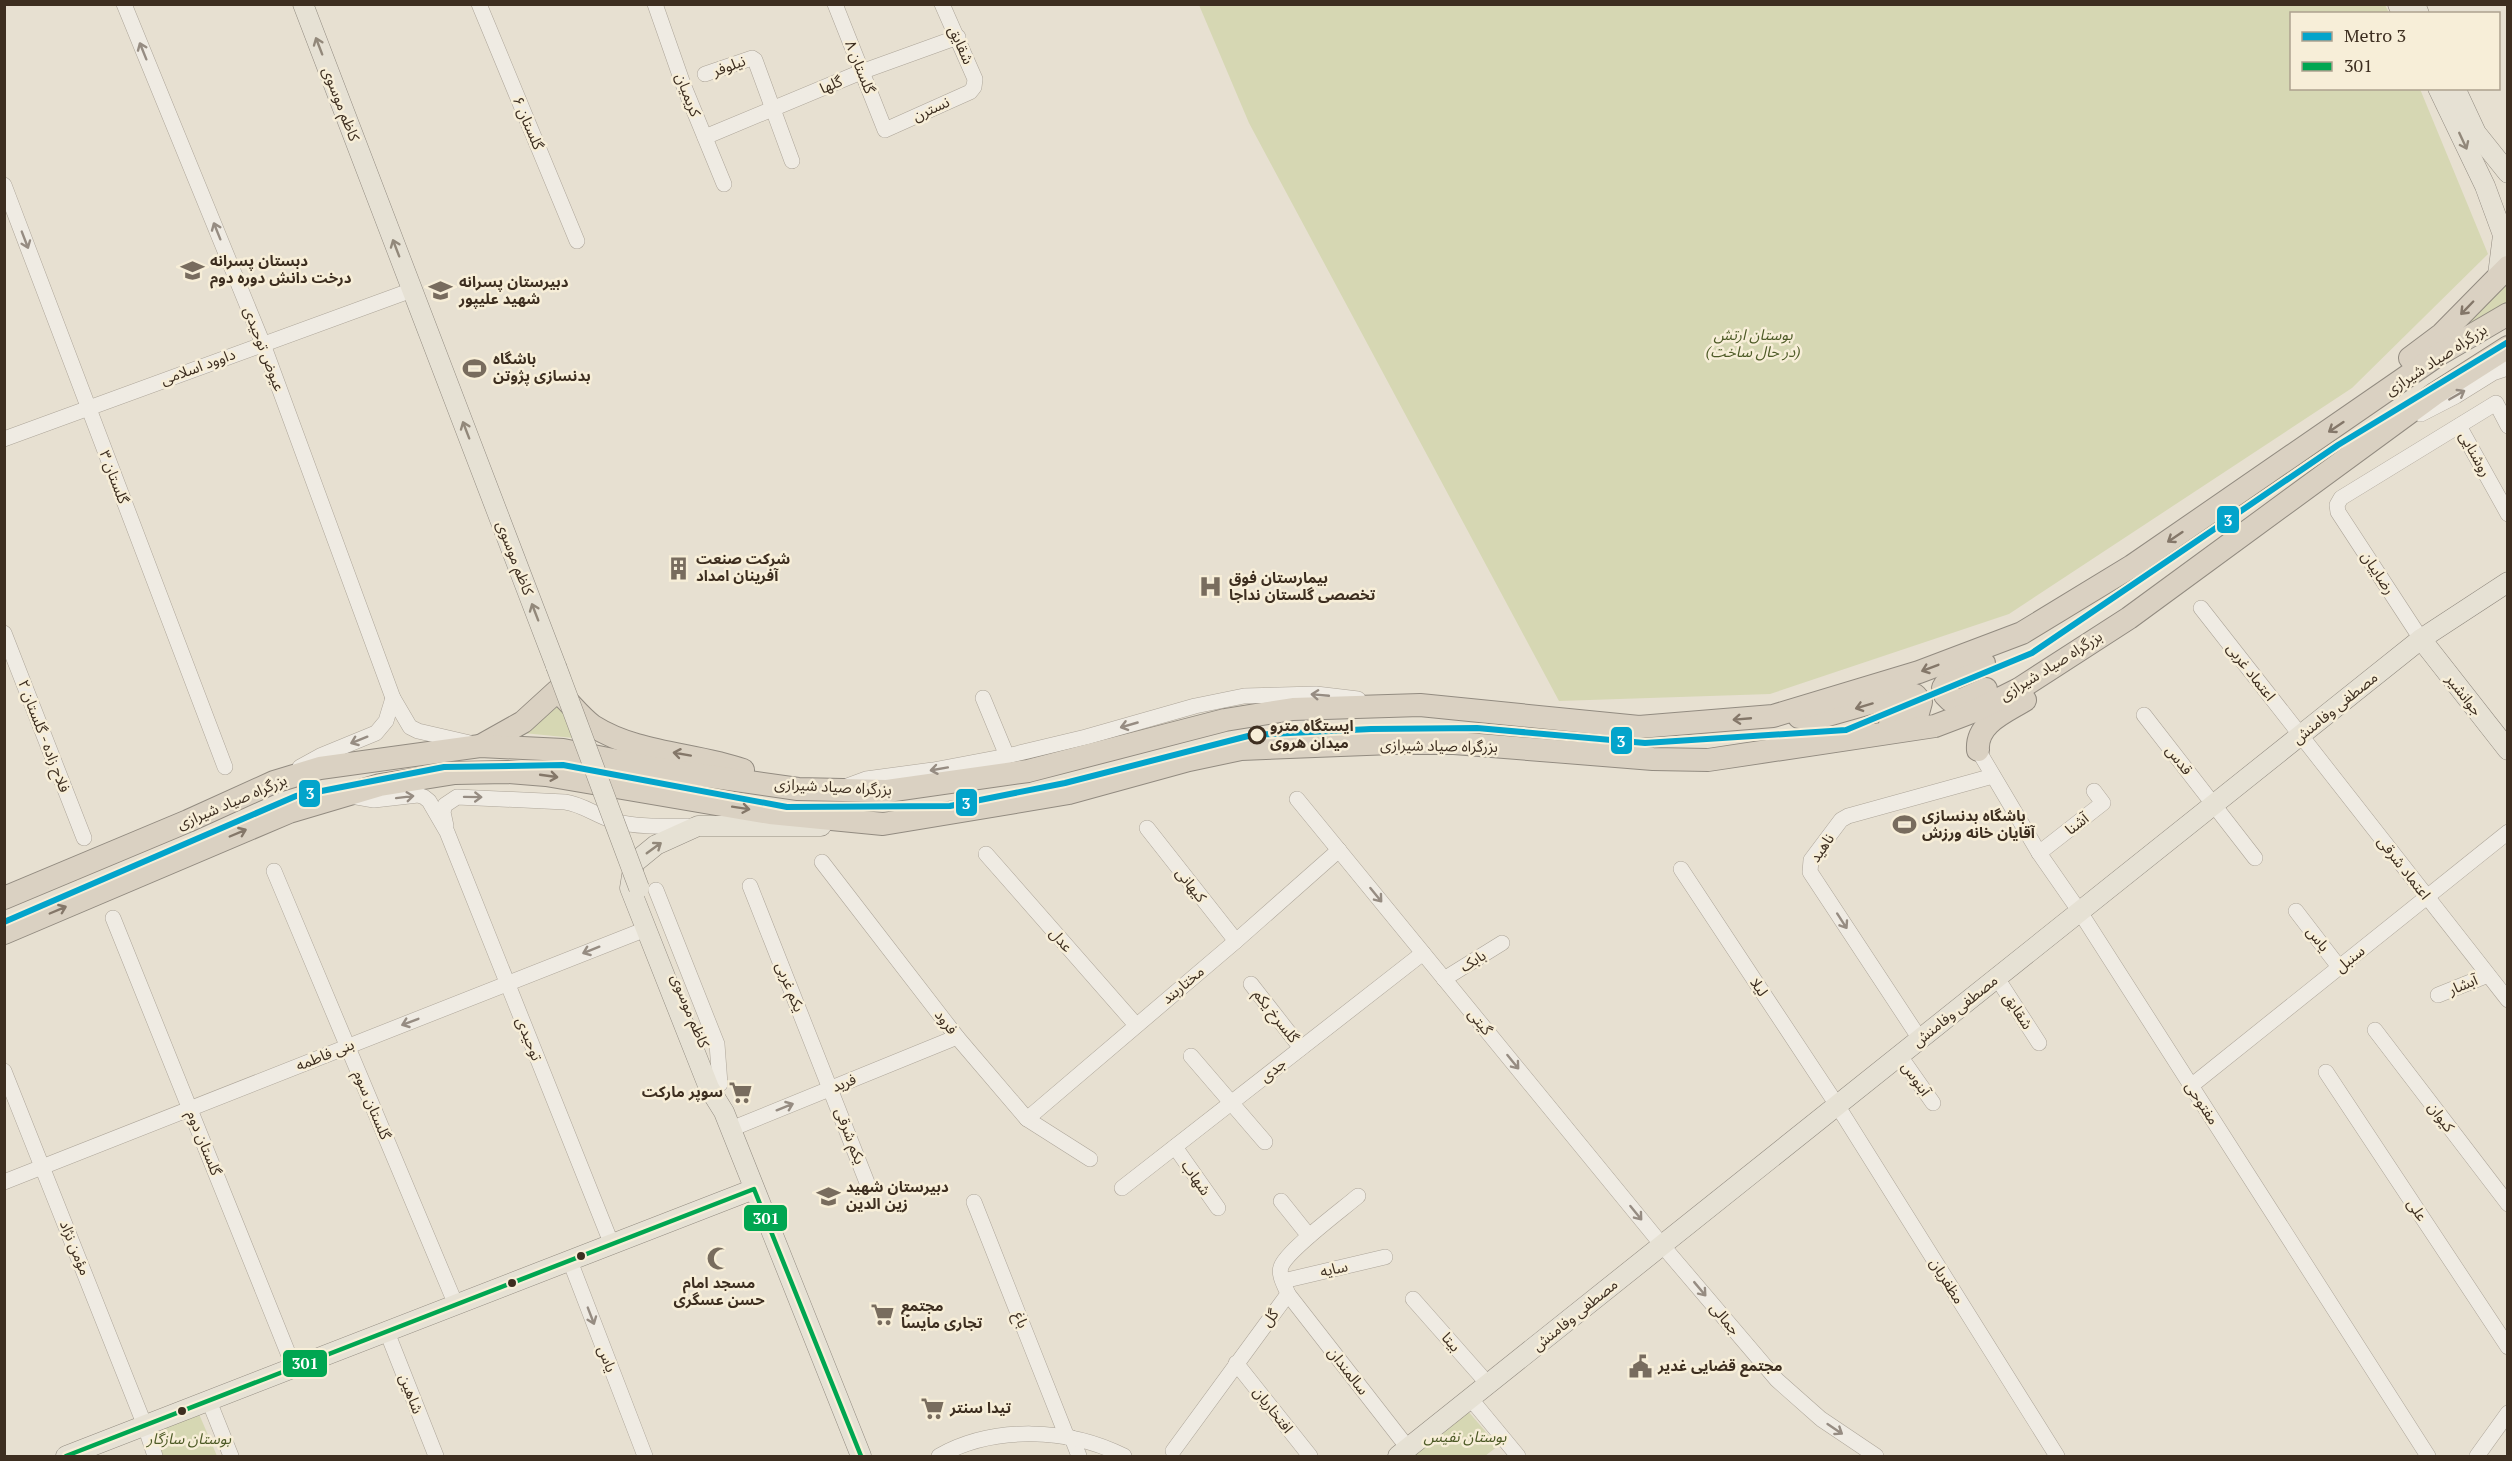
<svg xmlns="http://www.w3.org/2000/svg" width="2512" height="1461" font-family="'PT Serif','Noto Sans Arabic',serif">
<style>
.green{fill:#d6d7b3}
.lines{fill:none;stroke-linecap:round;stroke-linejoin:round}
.minor-casing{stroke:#ada599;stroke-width:16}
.major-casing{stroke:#928b80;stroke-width:21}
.highway-casing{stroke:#928b80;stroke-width:24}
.minor{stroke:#efebe3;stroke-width:15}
.major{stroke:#e6e1d4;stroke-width:20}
.highway{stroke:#dad1c2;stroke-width:22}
.major-bridge-casing{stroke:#928b80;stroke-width:21;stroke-linecap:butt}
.major-bridge{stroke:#e6e1d4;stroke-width:20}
.bus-1-casing{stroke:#f7eed8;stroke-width:9}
.bus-1{stroke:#00a651;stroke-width:4.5}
.metro-1-casing{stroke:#f7eed8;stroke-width:10}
.metro-1{stroke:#03a4cb;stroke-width:6}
.oneway{stroke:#92887a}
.oneway2{stroke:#968c82}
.oneway3{stroke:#847769}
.stop-dot{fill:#f7eed8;stroke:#3d2e20;stroke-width:3}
.bus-dot{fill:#3d2e20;stroke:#f7eed8;stroke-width:2}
.labels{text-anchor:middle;stroke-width:5;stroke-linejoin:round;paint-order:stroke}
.street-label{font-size:15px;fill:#3d2e20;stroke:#f7eed8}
.poi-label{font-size:15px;font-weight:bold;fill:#3d2e20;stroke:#f7eed8;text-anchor:start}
.park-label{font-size:15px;font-style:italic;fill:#4d5a26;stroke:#f7eed8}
.stop-label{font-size:15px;font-weight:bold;fill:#3d2e20;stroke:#f7eed8;text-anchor:start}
.line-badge{stroke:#f7eed8;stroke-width:2}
.badge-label{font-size:16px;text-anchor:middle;font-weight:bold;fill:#fff}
</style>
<rect width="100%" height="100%" fill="#e7e0d1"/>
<g class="green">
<path d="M1199,5H2385L2389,13L2292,14V88L2420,89L2488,254L2352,388L2009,614L1770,694L1559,701L1249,123Z"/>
<path d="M2507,271V304L2442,340Z"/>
<path d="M555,702L564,713L574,738L513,732Z"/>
<path d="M1467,1410L1498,1446L1485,1456H1413Z"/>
<path d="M199,1414L217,1456H158L151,1432Z"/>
</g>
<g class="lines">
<defs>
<g id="minor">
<path d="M124,4L263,344L393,698L410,727L418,731L470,743"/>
<path d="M479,4L577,241"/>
<path d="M655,4L683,84L724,184"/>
<path d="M835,4L885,130L970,92L974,87L975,79L942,4"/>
<path d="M705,74L752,58L755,60L792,161"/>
<path d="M705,137L861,72L958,37"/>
<path d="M4,185L225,767"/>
<path d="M2421,414L2456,396L2493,373L2508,368"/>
<path d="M2459,426L2508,514"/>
<path d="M4,439L412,290"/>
<path d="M2201,608L2508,1000"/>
<path d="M4,633L84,838"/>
<path d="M2421,639L2338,512L2337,505L2341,498L2496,403L2508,426"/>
<path d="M983,698L1007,756"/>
<path d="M2144,715L2255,858"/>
<path d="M1978,750L2039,853L2080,912L2428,1456"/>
<path d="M300,767L320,756L376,733L386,721L393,698"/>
<path d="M847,786L866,779L933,770L1007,756L1086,737L1195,706L1244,696L1316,694L1358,699"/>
<path d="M351,796L374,800L418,795L424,797L429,801L447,832L612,1245"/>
<path d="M1297,799L1662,1245L1777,1380L1821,1419L1876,1456"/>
<path d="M446,826L443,812L445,805L457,797L565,802C582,804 597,816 614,821C640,828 668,826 695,826"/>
<path d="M1147,828L1236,941"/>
<path d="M2039,853L2103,803L2094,791"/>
<path d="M986,854L1136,1025"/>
<path d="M822,862L957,1037L1027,1119L1090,1159"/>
<path d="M1681,869L1837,1105L2057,1456"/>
<path d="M274,871L456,1305"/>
<path d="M750,886L868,1185"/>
<path d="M656,890L717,1044L720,1084"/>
<path d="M2296,911L2339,967"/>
<path d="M113,918L294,1368"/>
<path d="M1997,978L2039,1043"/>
<path d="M1444,979L1502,943"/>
<path d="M1251,984L1301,1048"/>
<path d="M2438,995L2488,975"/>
<path d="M2375,1030L2508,1204"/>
<path d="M1920,1039L1810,872L1811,860L1841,820L1848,816L1993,776"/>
<path d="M1191,1056L1265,1142"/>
<path d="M1900,1056L1933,1103"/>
<path d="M4,1071L145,1426L155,1456"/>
<path d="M2326,1072L2508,1347"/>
<path d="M2191,1086L2508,832"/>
<path d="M1027,1119L1236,941L1339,850"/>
<path d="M731,1129L957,1037"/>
<path d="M1175,1147L1218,1208"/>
<path d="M4,1182L646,929"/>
<path d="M1122,1188L1423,953"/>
<path d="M1281,1201L1309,1236"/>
<path d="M974,1202L1067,1437"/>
<path d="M570,1261L645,1456"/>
<path d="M1283,1281L1385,1257"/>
<path d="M1288,1294L1408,1448"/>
<path d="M1413,1299L1488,1384"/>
<path d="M387,1332L436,1456"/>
<path d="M1236,1363L1310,1456"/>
<path d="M1470,1398L1518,1456"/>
<path d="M209,1401L231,1456"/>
<path d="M1072,1438L1079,1456"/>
<path d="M1173,1451L1288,1294C1285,1286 1278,1275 1281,1267C1286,1251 1343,1209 1358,1196"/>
<path d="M939,1456C994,1425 1069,1428 1124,1456"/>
<path d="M2477,1456L2508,1413"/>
</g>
<g id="major">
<path d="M303,4L556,666"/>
<path d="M2398,4L2402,14"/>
<path d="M2415,4L2419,14"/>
<path d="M2438,88L2485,186L2503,235L2498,275"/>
<path d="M2455,88L2476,133L2508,173"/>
<path d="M2421,639L2508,750"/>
<path d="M821,826H698L656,845L634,863L630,888L709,1088L724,1112L861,1456"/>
<path d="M66,1456L754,1189"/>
<path d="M1398,1456L2421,639L2508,582"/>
</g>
<g id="highway">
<path d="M2410,358L2442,334L2508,267"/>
<path d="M1984,663C1969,669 1950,673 1943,688L1945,695L1950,700H1961L1986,689"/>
<path d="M1799,717H1821L1905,693L1915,695L1921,702L1918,713L1890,724"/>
<path d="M482,745L523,722L557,691C569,701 580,717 593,726C637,754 694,753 743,770"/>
<path d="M1978,750C1976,723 2006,712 2025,700"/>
<path d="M4,898L188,821L274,782L320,768L480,746L563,750L653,768L798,789L887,791L1028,771L1225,720L1293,709L1420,705L1639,727L1773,716L1919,672L2022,633L2132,566L2438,355L2508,314"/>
<path d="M4,933L289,812L380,785L455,773L507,772L546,775L770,813L883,824L1069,793L1189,760L1241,749L1392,743H1454L1653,759L1708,760L1935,726L1977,710L2019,689L2129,618L2436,393L2508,347"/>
</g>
</defs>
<use href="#minor" class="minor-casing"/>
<use href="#major" class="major-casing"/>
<use href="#highway" class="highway-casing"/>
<use href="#minor" class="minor"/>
<use href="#major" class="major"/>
<use href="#highway" class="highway"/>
<defs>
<path id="major-bridge" d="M556,666L639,888"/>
</defs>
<use href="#major-bridge" class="major-bridge-casing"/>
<use href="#major-bridge" class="major-bridge"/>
<defs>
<path id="bus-1" d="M66,1456L754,1189L861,1456"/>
</defs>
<use href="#bus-1" class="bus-1-casing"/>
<use href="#bus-1" class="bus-1"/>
<defs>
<path id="metro-1" d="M4,922L296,796L444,767L563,765L787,807L950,806L1065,783L1252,735L1371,729L1477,728L1645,743L1846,730L2032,653L2338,445L2508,342"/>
</defs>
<use href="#metro-1" class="metro-1-casing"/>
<use href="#metro-1" class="metro-1"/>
</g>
<defs><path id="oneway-shaft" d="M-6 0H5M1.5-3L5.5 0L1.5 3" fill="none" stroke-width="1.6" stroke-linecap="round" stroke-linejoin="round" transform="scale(1.5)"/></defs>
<g class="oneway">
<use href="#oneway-shaft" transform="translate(319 46) rotate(-111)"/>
<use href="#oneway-shaft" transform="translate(2463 141) rotate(65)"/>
<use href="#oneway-shaft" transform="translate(396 248) rotate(-111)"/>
<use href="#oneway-shaft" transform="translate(466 430) rotate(-111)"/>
<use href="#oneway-shaft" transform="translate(535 612) rotate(-111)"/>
<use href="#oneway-shaft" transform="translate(654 848) rotate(-36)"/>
</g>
<g class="oneway2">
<use href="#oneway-shaft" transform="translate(143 51) rotate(-112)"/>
<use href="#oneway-shaft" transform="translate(217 231) rotate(-112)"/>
<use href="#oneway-shaft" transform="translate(25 240) rotate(69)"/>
<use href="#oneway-shaft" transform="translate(2457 395) rotate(-30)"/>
<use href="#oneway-shaft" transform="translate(1320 695) rotate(-175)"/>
<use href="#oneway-shaft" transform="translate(1129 725) rotate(164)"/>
<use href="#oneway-shaft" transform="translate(359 740) rotate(158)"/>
<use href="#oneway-shaft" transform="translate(939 769) rotate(170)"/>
<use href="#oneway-shaft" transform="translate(405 797) rotate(-7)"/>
<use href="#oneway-shaft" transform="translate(473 797) rotate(1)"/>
<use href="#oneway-shaft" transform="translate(1376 895) rotate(51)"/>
<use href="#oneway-shaft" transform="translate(1842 921) rotate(57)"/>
<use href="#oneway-shaft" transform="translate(591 950) rotate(158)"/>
<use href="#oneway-shaft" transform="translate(410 1022) rotate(159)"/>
<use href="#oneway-shaft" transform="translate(1513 1062) rotate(51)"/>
<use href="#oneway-shaft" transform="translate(785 1107) rotate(-22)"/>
<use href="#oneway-shaft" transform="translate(1636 1213) rotate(51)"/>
<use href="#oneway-shaft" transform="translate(1700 1289) rotate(50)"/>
<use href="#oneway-shaft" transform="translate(591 1316) rotate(69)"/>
<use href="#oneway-shaft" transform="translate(1835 1429) rotate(34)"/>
</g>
<g class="oneway3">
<use href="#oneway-shaft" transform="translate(2467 308) rotate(134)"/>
<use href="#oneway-shaft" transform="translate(2336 427) rotate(146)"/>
<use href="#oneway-shaft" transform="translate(2175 537) rotate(146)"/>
<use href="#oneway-shaft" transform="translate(1930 668) rotate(159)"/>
<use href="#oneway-shaft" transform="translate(1864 706) rotate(163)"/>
<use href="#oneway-shaft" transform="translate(1742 719) rotate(175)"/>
<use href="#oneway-shaft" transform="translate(682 754) rotate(-170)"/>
<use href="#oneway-shaft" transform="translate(549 776) rotate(8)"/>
<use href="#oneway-shaft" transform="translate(741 808) rotate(9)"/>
<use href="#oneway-shaft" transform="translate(238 833) rotate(-23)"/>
<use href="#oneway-shaft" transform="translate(58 910) rotate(-23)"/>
</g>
<defs>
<symbol id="school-bare" viewBox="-9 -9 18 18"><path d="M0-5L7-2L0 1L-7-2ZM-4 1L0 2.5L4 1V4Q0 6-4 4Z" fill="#786c5e" stroke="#f7eed8" stroke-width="2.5" paint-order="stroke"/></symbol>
<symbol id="stadium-bare" viewBox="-9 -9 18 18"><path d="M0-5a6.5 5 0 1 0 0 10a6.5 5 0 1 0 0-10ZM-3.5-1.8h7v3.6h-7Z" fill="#786c5e" stroke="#f7eed8" stroke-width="2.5" paint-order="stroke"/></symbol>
<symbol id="building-bare" viewBox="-9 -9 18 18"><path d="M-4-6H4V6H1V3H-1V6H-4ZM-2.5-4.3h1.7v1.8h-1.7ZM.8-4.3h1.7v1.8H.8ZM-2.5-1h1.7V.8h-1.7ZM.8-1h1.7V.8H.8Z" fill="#786c5e" stroke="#f7eed8" stroke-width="2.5" paint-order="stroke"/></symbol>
<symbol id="hospital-bare" viewBox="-9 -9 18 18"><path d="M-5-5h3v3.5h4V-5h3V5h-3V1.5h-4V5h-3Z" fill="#786c5e" stroke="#f7eed8" stroke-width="2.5" paint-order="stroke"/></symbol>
<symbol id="supermarket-bare" viewBox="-9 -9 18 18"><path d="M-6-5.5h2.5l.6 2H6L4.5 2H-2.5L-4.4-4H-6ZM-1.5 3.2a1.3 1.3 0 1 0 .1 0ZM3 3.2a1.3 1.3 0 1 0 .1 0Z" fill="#786c5e" stroke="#f7eed8" stroke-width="2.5" paint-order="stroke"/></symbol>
<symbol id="mosque-bare" viewBox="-9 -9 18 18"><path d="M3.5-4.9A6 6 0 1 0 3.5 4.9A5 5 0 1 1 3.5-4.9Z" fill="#786c5e" stroke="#f7eed8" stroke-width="2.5" paint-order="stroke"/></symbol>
<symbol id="civic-bare" viewBox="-9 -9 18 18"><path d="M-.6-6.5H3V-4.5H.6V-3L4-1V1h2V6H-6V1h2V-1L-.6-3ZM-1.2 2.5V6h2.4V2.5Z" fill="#786c5e" stroke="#f7eed8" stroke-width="2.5" paint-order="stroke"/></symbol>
</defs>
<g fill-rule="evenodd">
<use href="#school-bare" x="176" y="254" width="33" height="33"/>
<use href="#school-bare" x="424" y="274" width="33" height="33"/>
<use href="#stadium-bare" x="458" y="352" width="33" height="33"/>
<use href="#building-bare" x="662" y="552" width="33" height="33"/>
<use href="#hospital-bare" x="1194" y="570" width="33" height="33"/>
<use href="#stadium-bare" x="1888" y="808" width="33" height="33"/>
<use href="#supermarket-bare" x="724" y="1076" width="33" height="33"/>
<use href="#school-bare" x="812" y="1180" width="33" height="33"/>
<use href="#mosque-bare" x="702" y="1242" width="33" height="33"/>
<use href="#supermarket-bare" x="866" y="1298" width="33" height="33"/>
<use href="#civic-bare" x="1624" y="1350" width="33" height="33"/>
<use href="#supermarket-bare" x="916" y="1392" width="33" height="33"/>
</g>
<circle class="stop-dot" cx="1257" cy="735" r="8"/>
<g class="bus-dot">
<circle cx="581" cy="1256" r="5"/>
<circle cx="512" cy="1283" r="5"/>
<circle cx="182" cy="1411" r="5"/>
</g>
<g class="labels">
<g class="street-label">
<text transform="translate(961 45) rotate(66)" y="5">شقایق</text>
<text transform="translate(729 66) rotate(-20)" y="5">نیلوفر</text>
<text transform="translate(860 67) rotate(68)" y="5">گلستان ۸</text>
<text transform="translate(831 85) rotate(-23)" y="5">گلها</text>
<text transform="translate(688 95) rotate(69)" y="5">کریمیان</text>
<text transform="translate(341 104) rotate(69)" y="5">کاظم موسوی</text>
<text transform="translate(931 109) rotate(-24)" y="5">نسترن</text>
<text transform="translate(528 123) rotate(67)" y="5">گلستان ۶</text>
<text transform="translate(264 349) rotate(69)" y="5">عیوض توحیدی</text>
<text transform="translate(2436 360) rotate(-33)" y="5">بزرگراه صیاد شیرازی</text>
<text transform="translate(198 367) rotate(-20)" y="5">داوود اسلامی</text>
<text transform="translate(2475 454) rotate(61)" y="5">روشنایی</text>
<text transform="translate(114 477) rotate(69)" y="5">گلستان ۳</text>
<text transform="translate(515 558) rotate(69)" y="5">کاظم موسوی</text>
<text transform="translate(2378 573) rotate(57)" y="5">رضاییان</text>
<text transform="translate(2051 666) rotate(-32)" y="5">بزرگراه صیاد شیرازی</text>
<text transform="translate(2251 672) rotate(52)" y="5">اعتماد غربی</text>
<text transform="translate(2464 695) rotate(52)" y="5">جوانشیر</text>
<text transform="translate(2335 708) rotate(-39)" y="5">مصطفی وفامنش</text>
<text transform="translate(44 736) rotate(69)" y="5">فلاح زاده - گلستان ۲</text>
<text transform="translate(1439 746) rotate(1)" y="5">بزرگراه صیاد شیرازی</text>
<text transform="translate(2179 760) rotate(52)" y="5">قدس</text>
<text transform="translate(833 787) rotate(3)" y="5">بزرگراه صیاد شیرازی</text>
<text transform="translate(232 802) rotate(-23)" y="5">بزرگراه صیاد شیرازی</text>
<text transform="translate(2077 824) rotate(-38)" y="5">آشنا</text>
<text transform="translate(1822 848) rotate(-56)" y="5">ناهید</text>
<text transform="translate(2404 868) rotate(52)" y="5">اعتماد شرقی</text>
<text transform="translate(1191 885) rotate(52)" y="5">کیهانی</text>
<text transform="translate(2318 939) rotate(52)" y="5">یاس</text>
<text transform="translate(1061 940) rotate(49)" y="5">عدل</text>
<text transform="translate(2350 959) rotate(-39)" y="5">سنبل</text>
<text transform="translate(1473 961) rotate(-32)" y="5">بابک</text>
<text transform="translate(1183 985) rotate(-40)" y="5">مختاربند</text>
<text transform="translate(2463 985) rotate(-22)" y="5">آبشار</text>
<text transform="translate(790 987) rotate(68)" y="5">یکم غربی</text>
<text transform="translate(1759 987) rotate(56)" y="5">لیلا</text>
<text transform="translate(690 1011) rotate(68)" y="5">کاظم موسوی</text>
<text transform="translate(1955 1011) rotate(-39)" y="5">مصطفی وفامنش</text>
<text transform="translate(2018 1011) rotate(57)" y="5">شقایق</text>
<text transform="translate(1276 1016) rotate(52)" y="5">گلسرخ یکم</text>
<text transform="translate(946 1022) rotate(52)" y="5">فرود</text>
<text transform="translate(1480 1022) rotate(51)" y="5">گیتی</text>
<text transform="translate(529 1039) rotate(68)" y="5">توحیدی</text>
<text transform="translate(325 1055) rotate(-22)" y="5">بنی فاطمه</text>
<text transform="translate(1273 1070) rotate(-38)" y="5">جدی</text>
<text transform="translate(1916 1079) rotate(55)" y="5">آبنوس</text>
<text transform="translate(844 1083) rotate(-22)" y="5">فرید</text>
<text transform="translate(2202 1103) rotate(57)" y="5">مفتوحی</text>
<text transform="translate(372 1105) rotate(67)" y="5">گلستان سوم</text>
<text transform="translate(2441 1117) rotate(53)" y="5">کیوان</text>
<text transform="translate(850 1136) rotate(69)" y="5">یکم شرقی</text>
<text transform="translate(204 1143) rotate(68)" y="5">گلستان دوم</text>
<text transform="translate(1196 1178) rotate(55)" y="5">شهاب</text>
<text transform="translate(2417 1210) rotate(57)" y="5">علی</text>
<text transform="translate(75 1248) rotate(68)" y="5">مؤمن نژاد</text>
<text transform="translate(1334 1269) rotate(-13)" y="5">سایه</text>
<text transform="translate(1947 1281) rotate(58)" y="5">مظفریان</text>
<text transform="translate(1575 1315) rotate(-39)" y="5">مصطفی وفامنش</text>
<text transform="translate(1270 1318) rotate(-53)" y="5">گل</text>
<text transform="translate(1725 1319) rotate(50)" y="5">جمالی</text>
<text transform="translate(1021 1320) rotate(68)" y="5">باغ</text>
<text transform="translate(1451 1342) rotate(49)" y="5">بیتا</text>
<text transform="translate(607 1359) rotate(69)" y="5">یاس</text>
<text transform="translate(1348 1371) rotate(52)" y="5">سالمندان</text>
<text transform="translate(411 1394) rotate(69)" y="5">شاهین</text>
<text transform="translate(1273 1410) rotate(52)" y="5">افتخاریان</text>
</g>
<g class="poi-label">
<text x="210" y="266">دبستان پسرانه<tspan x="210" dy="17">درخت دانش دوره دوم</tspan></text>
<text x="459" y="287">دبیرستان پسرانه<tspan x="459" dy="17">شهید علیپور</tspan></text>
<text x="493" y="364">باشگاه<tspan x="493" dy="17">بدنسازی پژوتن</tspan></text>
<text x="696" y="564">شرکت صنعت<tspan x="696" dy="17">آفرینان امداد</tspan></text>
<text x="1229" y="583">بیمارستان فوق<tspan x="1229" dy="17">تخصصی گلستان نداجا</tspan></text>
<text x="1922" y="821">باشگاه بدنسازی<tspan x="1922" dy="17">آقایان خانه ورزش</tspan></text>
<text x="723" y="1097" text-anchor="end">سوپر مارکت</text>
<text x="846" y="1192">دبیرستان شهید<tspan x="846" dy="17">زین الدین</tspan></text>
<text x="719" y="1288" text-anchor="middle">مسجد امام<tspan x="719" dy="17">حسن عسگری</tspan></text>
<text x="901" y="1311">مجتمع<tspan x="901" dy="17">تجاری مايسا</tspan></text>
<text x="1658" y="1371">مجتمع قضایی غدیر</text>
<text x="950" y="1413">تیدا سنتر</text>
</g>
<g class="park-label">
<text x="1753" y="340">بوستان ارتش<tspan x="1753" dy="17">(در حال ساخت)</tspan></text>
<text x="1465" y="1442">بوستان نفیس</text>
<text x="189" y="1444">بوستان سازگار</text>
</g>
<g class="stop-label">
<text x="1270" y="731">ایستگاه مترو<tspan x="1270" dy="17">میدان هروی</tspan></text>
</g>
</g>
<g class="line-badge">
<rect x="2216" y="505" width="24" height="29" rx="6" fill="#03a4cb"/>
<rect x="1610" y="726" width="23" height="29" rx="6" fill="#03a4cb"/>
<rect x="298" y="779" width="23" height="29" rx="6" fill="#03a4cb"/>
<rect x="955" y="788" width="23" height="29" rx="6" fill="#03a4cb"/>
<rect x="743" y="1204" width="45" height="28" rx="6" fill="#00a651"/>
<rect x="282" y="1349" width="46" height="29" rx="6" fill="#00a651"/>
</g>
<g class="badge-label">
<text x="2228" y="526">3</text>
<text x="1621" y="747">3</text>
<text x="310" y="799">3</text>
<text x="966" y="809">3</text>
<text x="766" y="1224">301</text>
<text x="305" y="1369">301</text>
</g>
<rect width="2512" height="1461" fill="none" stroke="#3d2e20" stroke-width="12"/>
<rect x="2290" y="12" width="210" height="78" fill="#f7eed8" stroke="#ada18e" stroke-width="1.5"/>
<rect x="2302" y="32" width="30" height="9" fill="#03a4cb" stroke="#ada18e" stroke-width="1.5"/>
<text x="2344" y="42" font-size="18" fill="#3d2e20">Metro 3</text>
<rect x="2302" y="62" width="30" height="9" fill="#00a651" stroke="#ada18e" stroke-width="1.5"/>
<text x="2344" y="72" font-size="18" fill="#3d2e20">301</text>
</svg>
